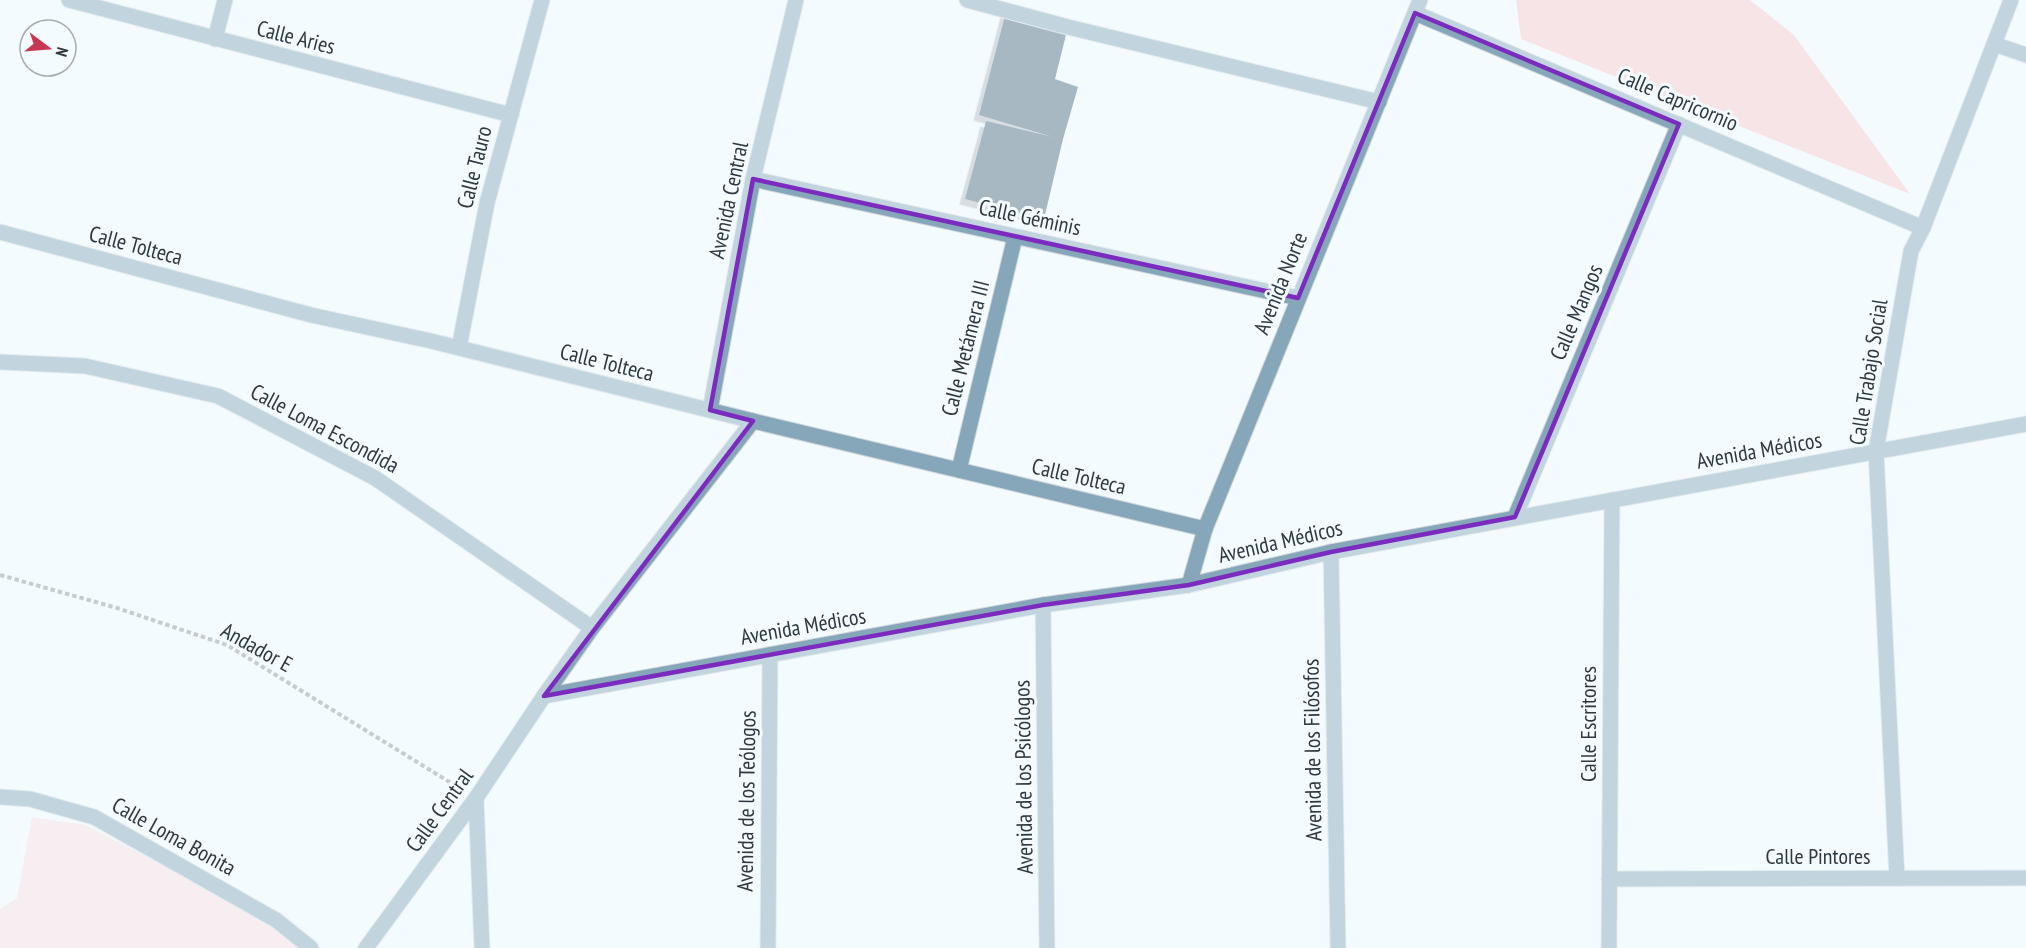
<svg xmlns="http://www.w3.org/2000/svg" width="2026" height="948" font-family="'PT Sans Narrow',sans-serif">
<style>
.green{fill:#f8dedf}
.water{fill:#fac7ca}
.building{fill:#486678;filter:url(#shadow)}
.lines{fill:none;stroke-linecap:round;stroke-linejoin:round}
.minor-casing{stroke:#d0d8dd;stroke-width:17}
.tertiary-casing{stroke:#d0d8dd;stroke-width:17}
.path{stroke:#8b959b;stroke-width:4;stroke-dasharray:4.5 3;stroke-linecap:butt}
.minor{stroke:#86a6b9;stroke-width:15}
.tertiary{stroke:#86a6b9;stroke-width:15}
.marked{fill:none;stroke:#7b2cbf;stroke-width:4.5;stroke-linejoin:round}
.labels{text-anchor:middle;stroke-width:6;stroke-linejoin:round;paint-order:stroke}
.street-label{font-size:22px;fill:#2c3941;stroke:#f4fbff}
</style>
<defs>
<filter id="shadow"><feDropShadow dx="-5.5" dy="5.5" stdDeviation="0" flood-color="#0004"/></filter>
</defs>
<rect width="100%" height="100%" fill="#f4fbff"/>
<path class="green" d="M32,817L86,825L273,923L302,948H0V909L17,898Z"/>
<path class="water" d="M1516,0H1750L1794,35L1910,194L1521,39Z"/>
<path class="building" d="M1006,12L1068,27L1055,79L1078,87L1063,139L1044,219L965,199L986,121L1053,137L979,115Z"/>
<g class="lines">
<defs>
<g id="minor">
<path d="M69,0L511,115"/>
<path d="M967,0L1068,27L1379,102"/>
<path d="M1415,13L1923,228"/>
<path d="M215,39L225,0"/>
<path d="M1994,44L2026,55"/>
<path d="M753,179L1298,298"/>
<path d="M0,232L311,315L431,341L753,421L1205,529"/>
<path d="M459,348L487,203L542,0"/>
<path d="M0,362L85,366L218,396L375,478L592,628"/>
<path d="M710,410L753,179L796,0"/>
<path d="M959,470L1015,237"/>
<path d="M1515,517L1679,124"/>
<path d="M1331,552L1338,948"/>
<path d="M1189,585L1205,529L1420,0"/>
<path d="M1043,605L1047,948"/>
<path d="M544,696L592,628L753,421"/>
<path d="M0,797L30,799L94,817L276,920L311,948"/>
<path d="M476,798L482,948"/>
<path d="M1897,878L1876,451L1911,251L1923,228L2011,0"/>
<path d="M1609,879L2026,878"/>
<path d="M768,948L770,655"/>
<path d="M1609,948L1612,500"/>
</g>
<path id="tertiary" d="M366,948L476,798L544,696L1043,605L1189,585L1331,552L2026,424"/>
</defs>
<use href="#minor" class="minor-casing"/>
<use href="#tertiary" class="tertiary-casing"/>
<path class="path" d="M0,575L117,608L227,645L456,786"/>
<use href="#minor" class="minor"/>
<use href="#tertiary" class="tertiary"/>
</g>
<path d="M0 0H2026V948H0ZM1415,13L1679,124L1515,517L1331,552L1189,585L1043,605L544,696L753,421L710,410L753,179L1298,298Z" fill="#f4fbff" fill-opacity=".55" fill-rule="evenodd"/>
<path class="marked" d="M1415,13L1679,124L1515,517L1331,552L1189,585L1043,605L544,696L753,421L710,410L753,179L1298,298Z"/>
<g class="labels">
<g class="street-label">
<text transform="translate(296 37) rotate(14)" y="8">Calle Aries</text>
<text transform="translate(1678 99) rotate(23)" y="8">Calle Capricornio</text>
<text transform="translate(474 167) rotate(-76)" y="8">Calle Tauro</text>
<text transform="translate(728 200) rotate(-78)" y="8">Avenida Central</text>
<text transform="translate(1030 217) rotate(12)" y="8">Calle Géminis</text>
<text transform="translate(136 245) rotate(15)" y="8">Calle Tolteca</text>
<text transform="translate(1280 283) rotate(-68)" y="8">Avenida Norte</text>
<text transform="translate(1576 312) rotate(-67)" y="8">Calle Mangos</text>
<text transform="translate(965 348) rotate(-76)" y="8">Calle Metámera III</text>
<text transform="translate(607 362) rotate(14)" y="8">Calle Tolteca</text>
<text transform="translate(1868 372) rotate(-81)" y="8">Calle Trabajo Social</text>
<text transform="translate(325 428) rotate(28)" y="8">Calle Loma Escondida</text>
<text transform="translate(1759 450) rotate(-10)" y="8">Avenida Médicos</text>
<text transform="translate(1079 476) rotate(13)" y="8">Calle Tolteca</text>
<text transform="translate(1280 541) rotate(-13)" y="8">Avenida Médicos</text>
<text transform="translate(803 626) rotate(-10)" y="8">Avenida Médicos</text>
<text transform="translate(257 647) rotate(29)" y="8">Andador E</text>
<text transform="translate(1588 724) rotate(-90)" y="8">Calle Escritores</text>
<text transform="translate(1312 750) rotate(-91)" y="8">Avenida de los Filósofos</text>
<text transform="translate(1023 777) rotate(-91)" y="8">Avenida de los Psicólogos</text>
<text transform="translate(746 801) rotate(-89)" y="8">Avenida de los Teólogos</text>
<text transform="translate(439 810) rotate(-54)" y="8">Calle Central</text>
<text transform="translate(174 836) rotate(29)" y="8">Calle Loma Bonita</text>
<text x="1818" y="864">Calle Pintores</text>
</g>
</g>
<g transform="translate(48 48) rotate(106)"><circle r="28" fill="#f4fbff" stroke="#a4adb3" stroke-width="1.5"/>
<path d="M0-4.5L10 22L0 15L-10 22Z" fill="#c83853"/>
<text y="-9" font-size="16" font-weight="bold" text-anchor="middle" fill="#2c3941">N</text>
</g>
</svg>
